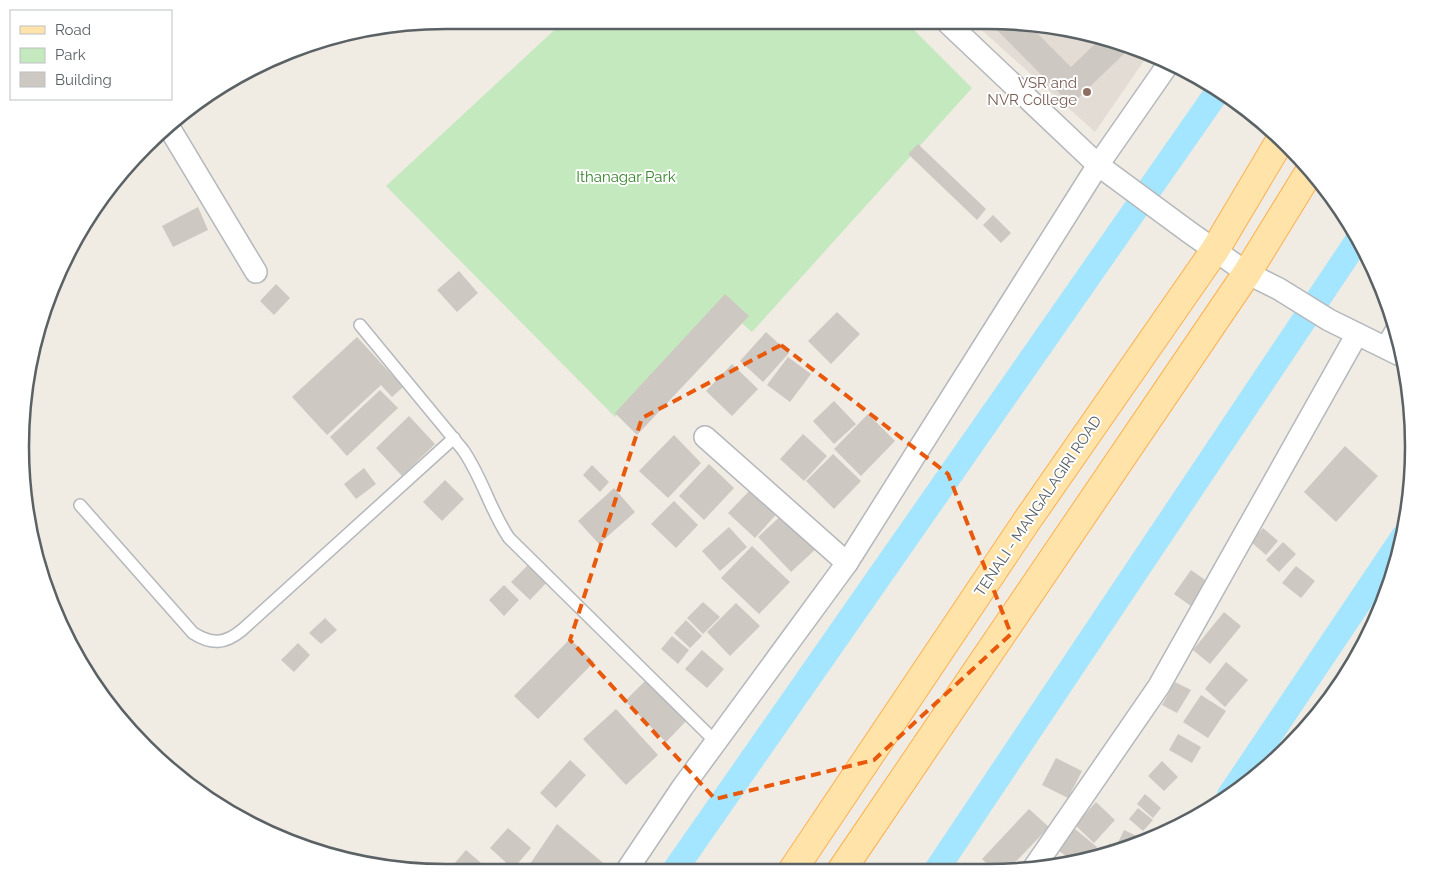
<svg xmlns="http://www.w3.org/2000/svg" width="1434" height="893" font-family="Raleway,sans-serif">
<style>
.education{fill:#e2dcd4}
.green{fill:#c5e9be}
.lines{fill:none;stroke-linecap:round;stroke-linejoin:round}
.canal{stroke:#a4e6ff;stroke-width:25}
.building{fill:#cdc8c2}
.service-casing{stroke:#b4b8bc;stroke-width:14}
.minor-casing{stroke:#b4b8bc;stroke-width:24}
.primary-casing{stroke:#feb04e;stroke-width:30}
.service{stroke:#fff;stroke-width:11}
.minor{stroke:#fff;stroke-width:21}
.primary{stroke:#ffe3a9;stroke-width:28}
.marked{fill:none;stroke:#e8590c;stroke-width:4;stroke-dasharray:10 6;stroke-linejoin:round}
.education-dot{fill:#8d6e63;stroke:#fff;stroke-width:2}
.labels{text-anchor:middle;stroke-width:4;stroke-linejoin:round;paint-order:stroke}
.education-label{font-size:15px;fill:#785e54;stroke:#fff;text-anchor:end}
.park-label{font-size:15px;fill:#37842c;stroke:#fff}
.street-label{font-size:15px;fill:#5b6266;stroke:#fff}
.rim{fill:none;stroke:#5b6266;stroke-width:2.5}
</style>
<rect width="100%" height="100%" fill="#f0ebe3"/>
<path class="education" d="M974,23L1043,24L1150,52L1095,132Z"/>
<path class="green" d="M564,21L907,23L972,88L752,332L719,303L615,417L386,186Z"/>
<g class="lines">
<g class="canal">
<path d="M1229,796L1403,537"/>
<path d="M674,871L1218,91"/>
<path d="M935,872L1359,238"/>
</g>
</g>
<g class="building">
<path d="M990,23L1028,24L1071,67L1100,39L1131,47L1071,105Z"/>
<path d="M918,144L986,209L977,220L908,154Z"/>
<path d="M198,207L208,230L173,247L162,226Z"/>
<path d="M993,215L1011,233L1001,243L983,225Z"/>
<path d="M459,271L478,293L457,312L437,290Z"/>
<path d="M276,284L290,298L274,315L260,301Z"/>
<path d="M725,294L749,316L637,435L615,413Z"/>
<path d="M837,312L860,334L831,364L808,341Z"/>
<path d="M766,332L789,353L763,382L740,361Z"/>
<path d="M357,337L403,387L392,397L381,385L327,435L292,397Z"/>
<path d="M788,357L811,374L790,402L767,385Z"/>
<path d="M732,364L758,389L732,416L706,391Z"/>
<path d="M380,390L398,408L347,456L330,437Z"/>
<path d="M834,401L856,424L834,444L813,421Z"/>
<path d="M868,414L895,441L861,476L834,449Z"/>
<path d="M409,416L435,444L402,476L376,448Z"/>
<path d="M803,434L827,456L804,481L780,459Z"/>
<path d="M674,435L701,463L668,498L639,471Z"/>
<path d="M1345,446L1378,476L1336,522L1304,492Z"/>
<path d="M833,454L861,481L834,509L806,481Z"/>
<path d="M709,464L734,488L704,520L679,496Z"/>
<path d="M592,465L609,482L600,492L583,475Z"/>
<path d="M364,468L376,484L356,499L344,484Z"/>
<path d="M445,480L464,499L442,521L423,502Z"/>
<path d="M755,485L781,509L755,538L728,513Z"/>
<path d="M614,488L635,512L599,544L578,521Z"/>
<path d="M674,501L698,525L676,548L651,524Z"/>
<path d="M786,511L819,546L791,572L758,537Z"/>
<path d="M729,527L747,547L720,571L702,551Z"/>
<path d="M1263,528L1278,541L1266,555L1251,542Z"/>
<path d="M1283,542L1296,554L1279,572L1266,560Z"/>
<path d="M752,546L790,582L759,614L721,578Z"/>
<path d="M532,561L550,579L530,600L511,582Z"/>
<path d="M1296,566L1315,581L1301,598L1282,583Z"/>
<path d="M1191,570L1208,582L1191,606L1174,594Z"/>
<path d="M504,585L519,600L504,616L489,600Z"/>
<path d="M703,602L720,617L703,634L687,618Z"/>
<path d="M736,603L760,626L730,656L707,632Z"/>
<path d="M1224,612L1241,626L1210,664L1193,650Z"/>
<path d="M325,618L337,630L321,644L309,633Z"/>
<path d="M686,620L702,636L690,648L674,633Z"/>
<path d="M672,636L689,650L678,664L661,649Z"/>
<path d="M570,639L594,662L538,719L514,696Z"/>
<path d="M298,643L310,655L294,672L281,660Z"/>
<path d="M702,650L724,669L707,688L685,669Z"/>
<path d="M1226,662L1248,680L1225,707L1205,689Z"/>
<path d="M649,677L690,717L666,742L625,701Z"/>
<path d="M1175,682L1191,690L1177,713L1162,705Z"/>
<path d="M1201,695L1226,711L1208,738L1183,722Z"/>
<path d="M616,709L658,755L626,785L583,739Z"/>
<path d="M1178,734L1201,747L1192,763L1169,750Z"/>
<path d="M1056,758L1082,771L1068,798L1042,785Z"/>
<path d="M570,760L586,775L556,808L540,793Z"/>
<path d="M1162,761L1178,777L1164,791L1148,776Z"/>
<path d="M1145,794L1161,808L1153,818L1137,804Z"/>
<path d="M1096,802L1115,820L1094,843L1075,825Z"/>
<path d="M1138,808L1153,820L1143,831L1129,819Z"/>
<path d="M1029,809L1049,827L1006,872H995L982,859Z"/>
<path d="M557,824L609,868L607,870H526Z"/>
<path d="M508,828L531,848L513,869L490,848Z"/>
<path d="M1075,829L1097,847L1086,860L1074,862L1058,850Z"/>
<path d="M1124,830L1141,838L1138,843L1121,850L1116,847Z"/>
<path d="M1110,843L1119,850L1098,858Z"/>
<path d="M466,850L489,870H449Z"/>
</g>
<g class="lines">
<defs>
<g id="service">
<path d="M360,325L463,450C482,477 490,510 509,538L717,743"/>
<path d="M80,505L193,633C212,645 225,644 242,630L454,438"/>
</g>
<g id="minor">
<path d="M948,23L1098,165L1189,232L1247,273L1279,289L1329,320L1402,356"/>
<path d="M170,129L256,272"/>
<path d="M1386,348L1396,331"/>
<path d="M705,437L847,563"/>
<path d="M1033,869L1159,686L1357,334"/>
<path d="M627,870L682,788L847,563L1098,165L1169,63"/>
</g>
<g id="primary">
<path d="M792,871L1026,522L1215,250L1281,139"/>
<path d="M841,871L1247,273L1311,169"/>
</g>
</defs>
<use href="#service" class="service-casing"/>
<use href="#minor" class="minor-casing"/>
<use href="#primary" class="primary-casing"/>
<use href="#service" class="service"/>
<use href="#minor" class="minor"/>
<use href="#primary" class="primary"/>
</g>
<path class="marked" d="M781,345L948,474L1011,634L874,760L715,799L570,640L642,418Z"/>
<circle class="education-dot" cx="1087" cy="92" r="5"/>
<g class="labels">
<g class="education-label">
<text x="1077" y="88">VSR and<tspan x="1077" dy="17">NVR College</tspan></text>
</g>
<g class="park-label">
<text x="626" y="182">Ithanagar Park</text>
</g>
<g class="street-label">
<text transform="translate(1038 506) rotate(-56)" y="5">TENALI - MANGALAGIRI ROAD</text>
</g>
</g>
<path d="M0 0H1434V893H0ZM446 29H988A417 417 0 0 1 1405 446V447A417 417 0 0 1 988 864H446A417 417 0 0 1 29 447V446A417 417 0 0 1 446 29Z" fill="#fff" fill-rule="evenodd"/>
<path class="rim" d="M446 29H988A417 417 0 0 1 1405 446V447A417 417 0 0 1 988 864H446A417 417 0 0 1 29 447V446A417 417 0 0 1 446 29Z"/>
<rect x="10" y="10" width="162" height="90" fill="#ffffff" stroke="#bdc0c2"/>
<rect x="20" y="26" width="25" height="8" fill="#ffe3a9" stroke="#bdc0c2"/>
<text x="55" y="35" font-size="15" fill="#5b6266">Road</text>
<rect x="20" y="48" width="25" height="15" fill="#c5e9be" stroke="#bdc0c2"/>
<text x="55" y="60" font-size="15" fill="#5b6266">Park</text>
<rect x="20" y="72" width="25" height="15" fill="#cdc8c2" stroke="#bdc0c2"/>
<text x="55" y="85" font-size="15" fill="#5b6266">Building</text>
</svg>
